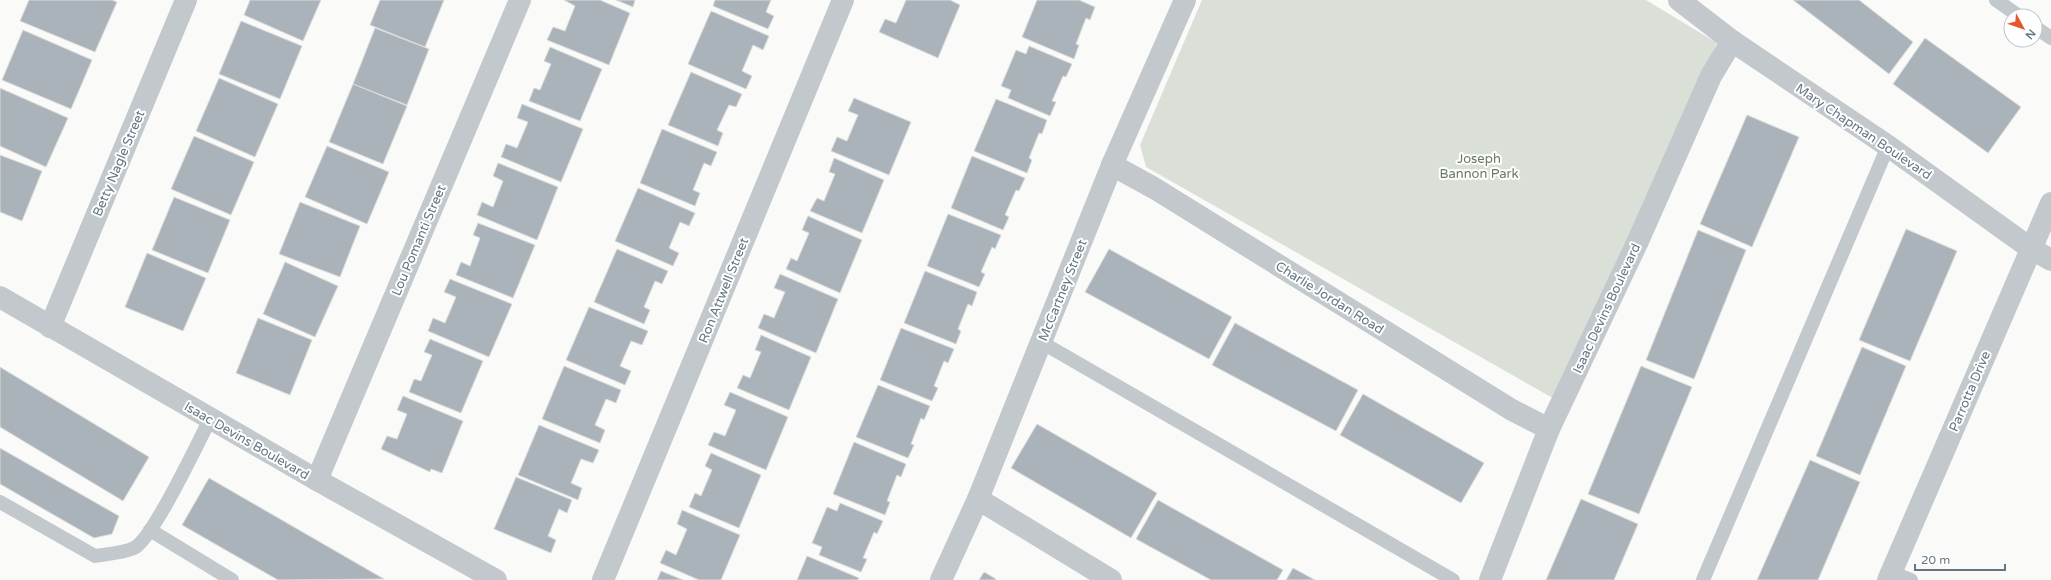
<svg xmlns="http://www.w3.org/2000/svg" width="2051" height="580" font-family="'Varela Round',sans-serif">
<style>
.green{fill:#dadfd7}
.building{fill:#aab3b9;stroke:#dcdcda}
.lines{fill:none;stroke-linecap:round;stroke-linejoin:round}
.lane{stroke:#c3c8cc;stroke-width:14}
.street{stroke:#c3c8cc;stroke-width:22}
.labels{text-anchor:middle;stroke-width:4;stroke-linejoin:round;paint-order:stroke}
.street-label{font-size:13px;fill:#657683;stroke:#fff}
.park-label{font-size:13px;fill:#687a64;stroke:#fff}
</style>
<rect width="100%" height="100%" fill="#fafaf8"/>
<path class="green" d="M1202,0H1646L1717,43L1558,401L1146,167L1140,145Z"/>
<g class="building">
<path d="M29,0H112L117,2L95,52L20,21Z"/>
<path d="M250,0H321L303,41L244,15Z"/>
<path d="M380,0H444L425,47L370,25Z"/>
<path d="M600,0L630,13L609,65L547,40L553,27L565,31L575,6L564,0Z"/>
<path d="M616,0H635L633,7Z"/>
<path d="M715,0H771L766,12L774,16L768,29L713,6Z"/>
<path d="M906,0H950L960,5L938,58L879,32L885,19L896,23Z"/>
<path d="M1037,0H1079L1095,7L1090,20L1086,18L1076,44L1079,45L1074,59L1022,37Z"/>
<path d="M1793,0H1859L1913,42L1889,74Z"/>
<path d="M711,11L769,36L763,50L753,45L742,71L752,76L746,89L688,64Z"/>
<path d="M241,21L302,46L280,99L219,74Z"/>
<path d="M375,28L429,49L407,105L353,84Z"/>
<path d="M23,30L92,60L71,109L2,80Z"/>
<path d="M1925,38L2021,107L1988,153L1893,84Z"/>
<path d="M1029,46L1072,64L1066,77L1063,76L1052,101L1056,102L1050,116L1008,98L1011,90L1001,86L1016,50L1026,54Z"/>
<path d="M550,47L602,69L580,121L529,101L534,88L540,90L551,64L544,61Z"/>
<path d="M691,72L742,94L736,107L729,105L717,130L723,133L718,146L668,125Z"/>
<path d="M219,78L278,104L255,157L196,131Z"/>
<path d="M353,84L407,106L383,164L329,142Z"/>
<path d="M0,88L68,118L46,167L0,146Z"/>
<path d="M854,98L911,122L889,175L831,151L837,137L847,141L858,115L848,111Z"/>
<path d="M996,99L1047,120L1042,134L1039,133L1029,158L1032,160L1027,173L974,151Z"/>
<path d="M522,104L583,129L561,182L501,157L506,144L517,148L528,122L517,118Z"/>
<path d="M1747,115L1799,137L1752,247L1700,224Z"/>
<path d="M662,129L717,152L711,166L704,163L693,190L700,193L695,206L640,183Z"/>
<path d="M194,136L254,162L231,215L171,189Z"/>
<path d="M327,146L389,172L367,224L305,197Z"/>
<path d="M0,155L42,171L22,221L0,212Z"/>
<path d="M972,156L1025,178L1019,191L1016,190L1005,215L1009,217L1003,230L951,208Z"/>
<path d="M834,158L884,180L862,233L810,211L817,198L824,201L835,174L829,172Z"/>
<path d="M498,163L558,187L537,240L477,215L482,202L493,207L503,181L493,176Z"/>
<path d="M638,188L695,213L689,226L680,222L669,248L679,253L673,266L615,241Z"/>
<path d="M174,197L230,220L208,273L152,250Z"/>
<path d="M300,202L360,226L340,277L279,254Z"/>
<path d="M948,214L1001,235L995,249L992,247L981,272L985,274L979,287L927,266Z"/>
<path d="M808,216L862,240L840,293L786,269L791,258L797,261L809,233L802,230Z"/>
<path d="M478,223L535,245L513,298L456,275L461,262L470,266L480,238L473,235Z"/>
<path d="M1906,229L1957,251L1910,361L1859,340Z"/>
<path d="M1698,230L1746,250L1694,379L1646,360Z"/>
<path d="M617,249L668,271L662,284L655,281L644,307L650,310L644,324L594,302Z"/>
<path d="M1109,249L1232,317L1209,359L1085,292Z"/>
<path d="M147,253L206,278L183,331L125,307Z"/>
<path d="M285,262L338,286L315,337L263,314Z"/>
<path d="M925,271L977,292L972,306L968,304L958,329L961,331L956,344L904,323Z"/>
<path d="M780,274L838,299L816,353L758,328L764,314L774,318L785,292L774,288Z"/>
<path d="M450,279L512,304L489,357L428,331L433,318L445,323L456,297L444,292Z"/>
<path d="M589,307L648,331L642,345L631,341L620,366L631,371L625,385L566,360Z"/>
<path d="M258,318L312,340L290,395L236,373Z"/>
<path d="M1235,323L1358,390L1336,431L1212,365Z"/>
<path d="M901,328L954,349L948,363L944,361L934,386L938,388L932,401L880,380Z"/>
<path d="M761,335L811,357L789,410L737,388L743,375L750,378L761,352L755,350Z"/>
<path d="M430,339L483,361L461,413L409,392L414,379L421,381L432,355L424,352Z"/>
<path d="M1862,347L1906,366L1860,475L1816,456Z"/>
<path d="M564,366L621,390L616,403L606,399L595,425L605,430L600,443L542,419Z"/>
<path d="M1641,366L1692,387L1639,514L1588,494Z"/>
<path d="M0,367L149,457L123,501L0,427Z"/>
<path d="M878,385L930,406L924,420L921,418L911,444L914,445L908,458L856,437Z"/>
<path d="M730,392L788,417L766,470L708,445L714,432L725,436L736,410L724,405Z"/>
<path d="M1363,394L1484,463L1461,503L1340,435Z"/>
<path d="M403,396L463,421L442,473L431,469L430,472L381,449L387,436L397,439L407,414L397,410Z"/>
<path d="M1037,424L1157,493L1131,538L1011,468Z"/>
<path d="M539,425L599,450L593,463L581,459L571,483L582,488L578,500L518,475Z"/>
<path d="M854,442L906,464L901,477L897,475L887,501L890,502L885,515L833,494Z"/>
<path d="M0,448L119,516L112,534L94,538L0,484Z"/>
<path d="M711,453L761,475L739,528L689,507L695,493L701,496L712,470L705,466Z"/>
<path d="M1810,460L1860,482L1818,580H1757Z"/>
<path d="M516,477L572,500L567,513L559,509L548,536L556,540L551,553L494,529Z"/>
<path d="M209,478L384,579L278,580L182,525Z"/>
<path d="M1581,499L1638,524L1614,580H1546Z"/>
<path d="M1158,500L1283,570L1277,580H1211L1136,539Z"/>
<path d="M840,503L883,521L877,534L874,532L863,558L867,559L861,572L819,555L822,547L812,543L827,507L837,511Z"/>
<path d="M682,510L740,535L721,580H699L660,563L666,550L676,555L687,529L677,524Z"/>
<path d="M807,556L859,578L858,580H797Z"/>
<path d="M1293,568L1315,580H1286Z"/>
<path d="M661,571L683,580H657Z"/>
<path d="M984,572L996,579L995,580H979Z"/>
</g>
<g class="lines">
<g class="lane">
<path d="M1996,0L2019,16"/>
<path d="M2035,27L2051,38"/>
<path d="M1041,342L1453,580"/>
<path d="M0,502L95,556C107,554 123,553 134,548C152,540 199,441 210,419"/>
<path d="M150,530L232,580"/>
<path d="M1891,572L1911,580"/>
<path d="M1703,580L1888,146"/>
</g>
<g class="street">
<path d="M1679,0L1732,41L1888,146L2030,248L2051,260"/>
<path d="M1112,165L1154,188L1512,410L1549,429"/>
<path d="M0,297L317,480L496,580"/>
<path d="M50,327L186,0"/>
<path d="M317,480L520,0"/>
<path d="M978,499L1111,580"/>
<path d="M603,580L843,0"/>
<path d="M941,580L978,499L1112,165L1185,0"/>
<path d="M1490,580L1549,429L1638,241L1711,76L1732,41"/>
<path d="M1888,580L2051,203"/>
</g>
</g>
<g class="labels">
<g class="street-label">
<text transform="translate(1864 131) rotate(34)" y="5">Mary Chapman Boulevard</text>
<text transform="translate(118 163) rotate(-67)" y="5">Betty Nagle Street</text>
<text transform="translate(418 240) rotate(-67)" y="5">Lou Pomanti Street</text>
<text transform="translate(723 290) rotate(-68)" y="5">Ron Attwell Street</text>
<text transform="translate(1062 290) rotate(-68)" y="5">McCartney Street</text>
<text transform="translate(1330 297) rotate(32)" y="5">Charlie Jordan Road</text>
<text transform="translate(1606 308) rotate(-65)" y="5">Isaac Devins Boulevard</text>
<text transform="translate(1969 391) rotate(-67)" y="5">Parrotta Drive</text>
<text transform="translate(247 440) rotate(30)" y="5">Isaac Devins Boulevard</text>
</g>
<g class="park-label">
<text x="1479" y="163">Joseph<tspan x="1479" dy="15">Bannon Park</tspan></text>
</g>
</g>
<g transform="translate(2023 28) rotate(130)"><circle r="19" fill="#ffffff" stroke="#c1c8cd"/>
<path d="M0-3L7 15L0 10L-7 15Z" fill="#e4572e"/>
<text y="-6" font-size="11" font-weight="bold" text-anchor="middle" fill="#657683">N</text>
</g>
<path d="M1915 564v6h90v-6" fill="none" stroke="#657683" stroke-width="2"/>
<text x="1921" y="564" font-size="12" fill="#657683" stroke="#ffffff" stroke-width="3" paint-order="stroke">20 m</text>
</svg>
